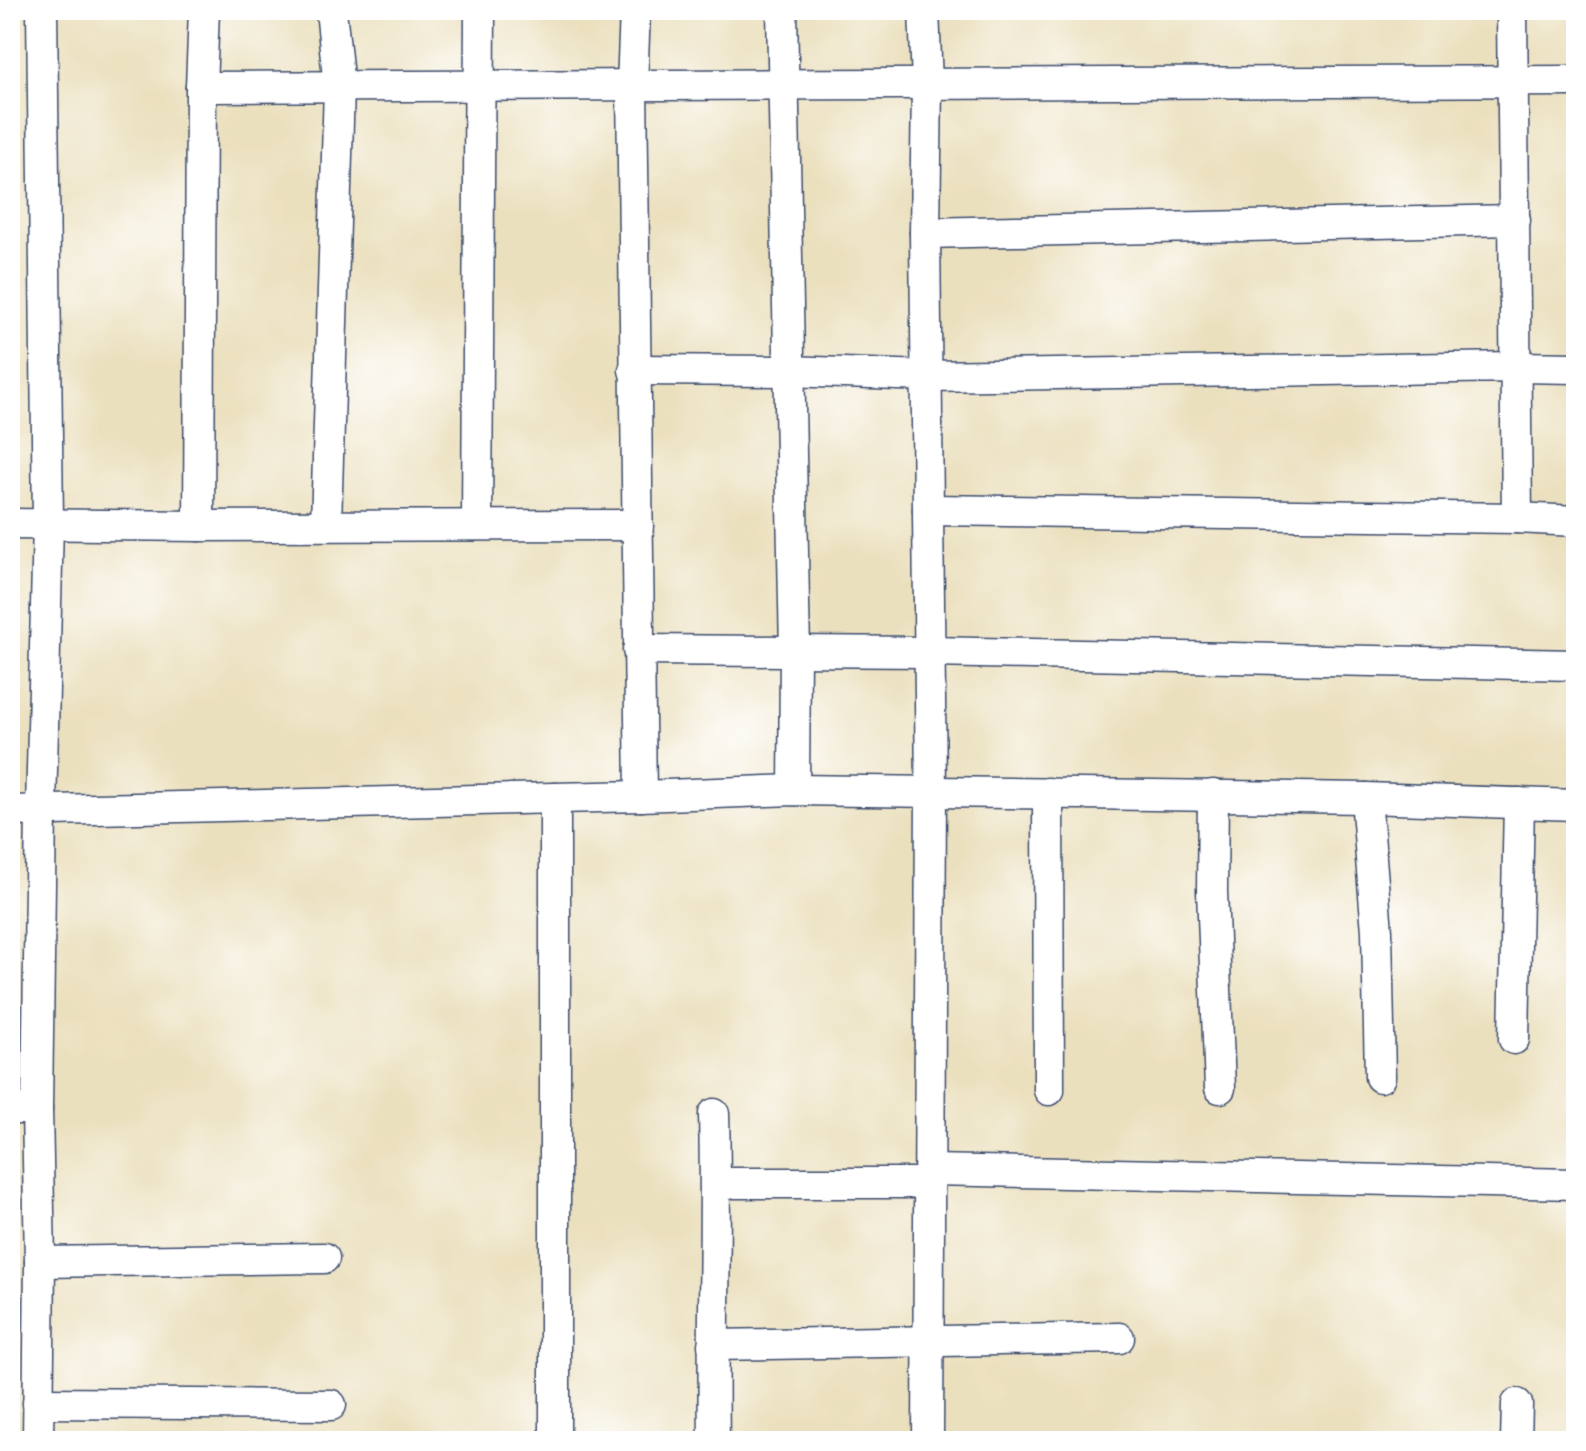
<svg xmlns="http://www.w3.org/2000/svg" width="1586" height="1451" font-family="'Gentium Book Plus',serif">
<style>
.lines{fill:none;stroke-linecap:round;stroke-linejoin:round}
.minor-casing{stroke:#3a4a6c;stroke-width:33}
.minor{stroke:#fff;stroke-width:30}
</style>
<rect width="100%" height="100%" fill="#fff"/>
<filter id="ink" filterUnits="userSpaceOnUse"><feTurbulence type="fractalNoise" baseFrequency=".0125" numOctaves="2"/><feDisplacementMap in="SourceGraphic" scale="16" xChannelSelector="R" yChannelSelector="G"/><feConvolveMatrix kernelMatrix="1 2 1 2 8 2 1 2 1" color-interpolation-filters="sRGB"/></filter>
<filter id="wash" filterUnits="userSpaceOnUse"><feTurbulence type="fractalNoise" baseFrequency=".006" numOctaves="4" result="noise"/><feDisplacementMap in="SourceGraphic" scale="32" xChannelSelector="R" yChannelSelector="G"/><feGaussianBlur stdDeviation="1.8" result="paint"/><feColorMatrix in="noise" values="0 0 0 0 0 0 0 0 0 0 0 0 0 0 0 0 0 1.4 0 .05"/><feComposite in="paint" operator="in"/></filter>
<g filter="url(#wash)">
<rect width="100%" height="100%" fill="#ebe0be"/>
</g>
<g filter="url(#ink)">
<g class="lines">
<defs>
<g id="minor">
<path d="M635,10L632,86L641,796"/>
<path d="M782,10L795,652L794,790"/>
<path d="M924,10L927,83L925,233L931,791L928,1441"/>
<path d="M201,87L1576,81"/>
<path d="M925,233L1515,220"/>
<path d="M634,370L788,371L926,376L1517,367L1576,368"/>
<path d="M928,510L1517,518L1512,10"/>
<path d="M1517,518L1576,521"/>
<path d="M10,524L199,526L638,525"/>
<path d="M477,524L480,10"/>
<path d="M326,525L339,87L331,10"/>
<path d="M199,526L201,87L204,10"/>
<path d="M638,650L930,652L1576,665"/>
<path d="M1048,793L1049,1090"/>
<path d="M1213,795L1212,891L1220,1088"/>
<path d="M1366,798L1377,931L1380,1077"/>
<path d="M10,811L641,796L794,790L1366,798L1576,805"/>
<path d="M1514,1039L1519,803"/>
<path d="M10,1109H37L41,810L48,523L42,10"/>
<path d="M37,1109L40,1262L38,1441"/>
<path d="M714,1114C717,1223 712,1332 714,1441"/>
<path d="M930,1170L1576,1184"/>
<path d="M716,1183H929"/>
<path d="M40,1262L324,1258"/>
<path d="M713,1345L1119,1338"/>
<path d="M38,1403L331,1405"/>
<path d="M555,1441V798"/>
<path d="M1516,1441L1517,1404"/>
</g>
</defs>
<use href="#minor" class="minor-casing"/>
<use href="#minor" class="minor"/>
</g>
</g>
<rect width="1586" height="1451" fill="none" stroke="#fff" stroke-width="40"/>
</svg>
